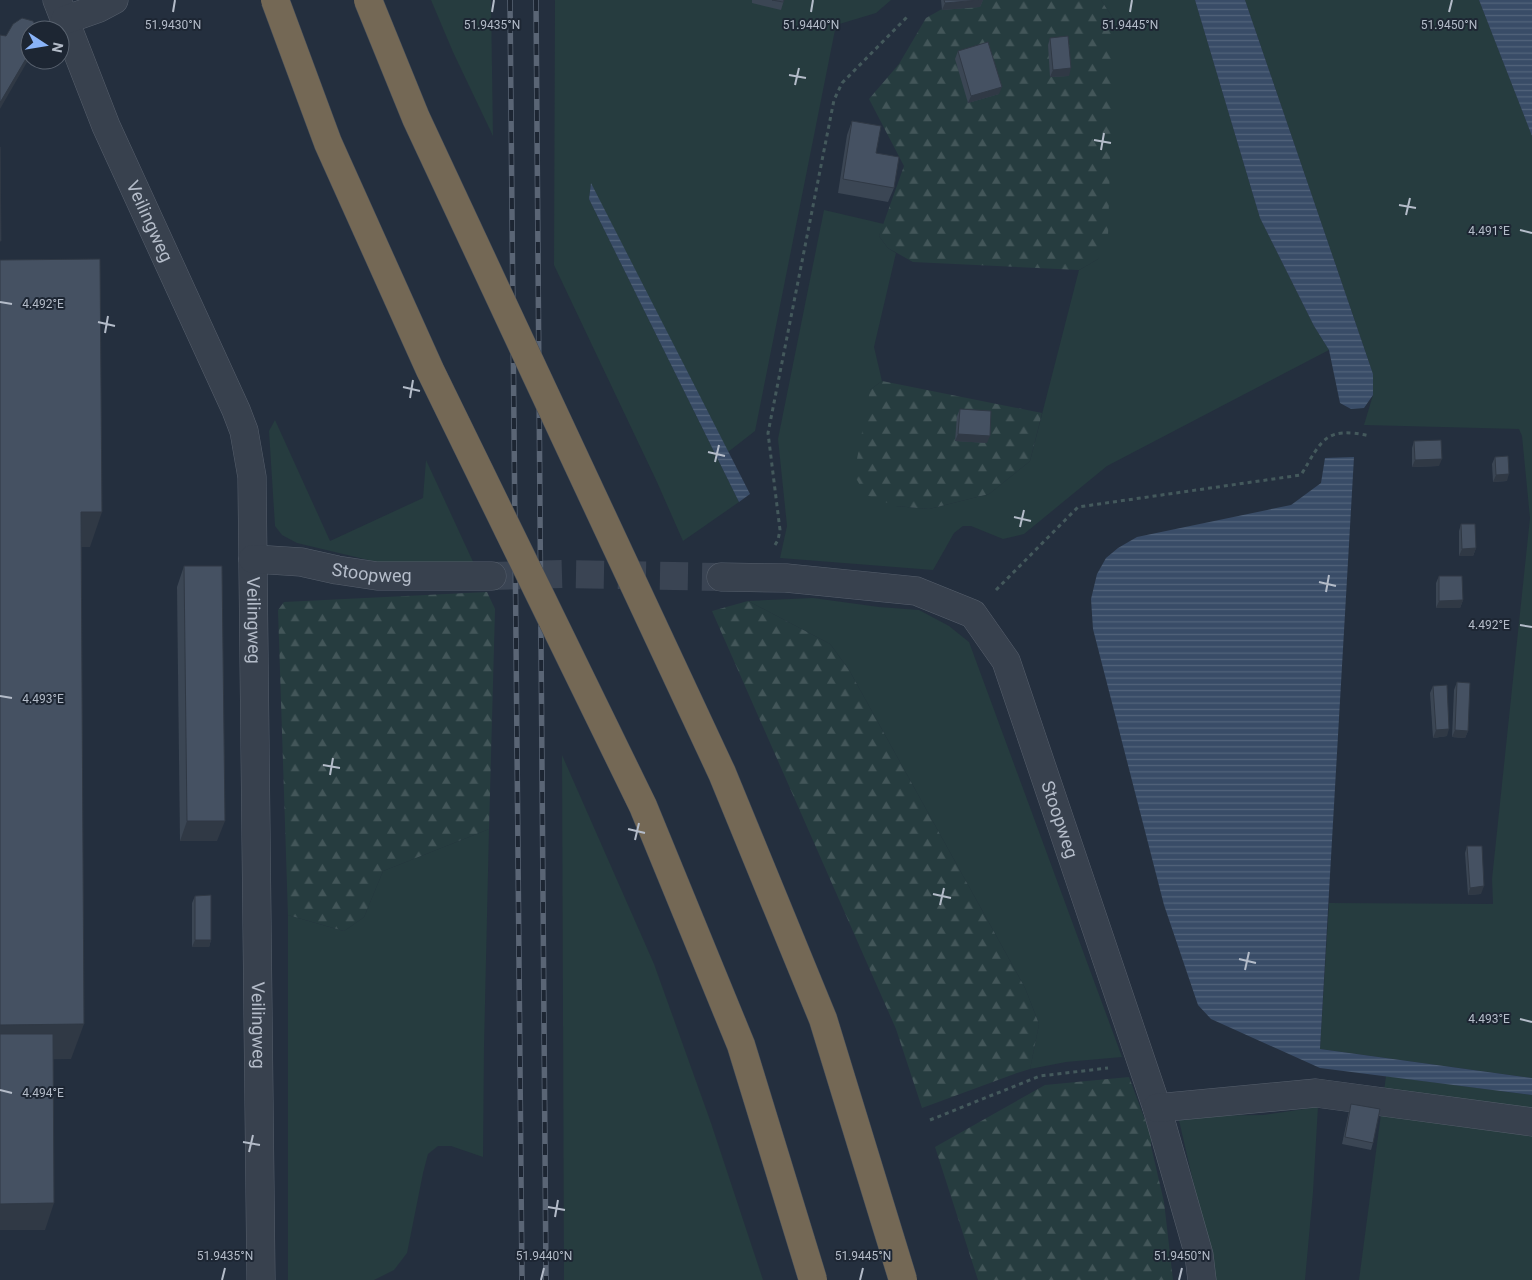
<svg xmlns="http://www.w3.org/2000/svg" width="1532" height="1280" font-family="Roboto,sans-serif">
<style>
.green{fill:#263c3f}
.forest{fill:url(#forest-firs)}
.water{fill:url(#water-rules)}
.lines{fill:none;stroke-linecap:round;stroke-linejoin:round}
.minor-tunnel{stroke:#3a4453;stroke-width:28;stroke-dasharray:28 14;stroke-linecap:butt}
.minor-casing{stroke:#565f6c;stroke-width:29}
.path{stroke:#44595c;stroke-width:3;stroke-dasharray:4 4;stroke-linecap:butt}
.minor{stroke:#38414e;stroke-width:28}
.rail-casing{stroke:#5a6575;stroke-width:5.5}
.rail{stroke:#1d2633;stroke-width:4;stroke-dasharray:11;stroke-linecap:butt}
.highway-bridge-casing{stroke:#434c59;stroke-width:29;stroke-linecap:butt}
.highway-bridge{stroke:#746855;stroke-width:28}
.wall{fill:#3b4654}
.shaded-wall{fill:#303945}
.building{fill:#455162;stroke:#303945}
.ticks{fill:none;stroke:#b4bcc9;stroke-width:2}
.labels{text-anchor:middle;stroke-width:4;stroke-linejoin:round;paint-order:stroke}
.street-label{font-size:18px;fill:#b4bcc9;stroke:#1d2633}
.ticks-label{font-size:12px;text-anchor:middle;fill:#b4bcc9;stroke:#1d2633;stroke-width:4;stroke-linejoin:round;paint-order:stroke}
</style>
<defs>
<pattern id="forest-firs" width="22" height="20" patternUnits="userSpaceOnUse" patternTransform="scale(1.25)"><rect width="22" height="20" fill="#263c3f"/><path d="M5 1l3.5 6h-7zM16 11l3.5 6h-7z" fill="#435659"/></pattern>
<pattern id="water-rules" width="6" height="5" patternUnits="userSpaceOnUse" patternTransform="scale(1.25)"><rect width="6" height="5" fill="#394c67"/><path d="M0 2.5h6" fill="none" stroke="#53647b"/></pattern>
</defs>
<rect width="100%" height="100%" fill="#242f3e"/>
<g class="green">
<path d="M431,0H491L493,136L453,52Z"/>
<path d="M555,0H891L876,13L836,25L755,431L728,452L591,184L589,199L739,502L683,541L657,482L554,265Z"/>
<path d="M1101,0H1195L1260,218L1314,326L1329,350L1107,466L1024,534L1003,539L971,526H963L954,533L933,570L780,558L787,526L778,439L824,210L884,224L879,236L888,248L896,253L874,347L882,381L870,390L896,506L929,509L989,494L1030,461L1079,270L1098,259L1114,20Z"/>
<path d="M1245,0H1479L1532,136V1078L1320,1049L1329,903L1493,904L1492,879L1530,518L1522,436L1519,429L1364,425L1373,395V374Z"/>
<path d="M275,420L330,541L423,498L426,460L475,566L385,564L297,543L282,535L275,526L269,431Z"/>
<path d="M813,598L879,607L919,610L949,626L969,642L1122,1057L1066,1062L1030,1069L1039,1024L1025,988L849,670L830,644L748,601Z"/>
<path d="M562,755L654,964L711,1123L763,1280H564Z"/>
<path d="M489,829L484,1047L483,1157L451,1146H438L428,1154L423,1173L407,1253L394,1270L374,1280H288V915L344,931L364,917L383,871Z"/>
<path d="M1386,1076L1532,1095V1280H1359Z"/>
<path d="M1318,1107L1313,1192L1305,1280H1212L1210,1255L1178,1116L1263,1115Z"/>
</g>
<g class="forest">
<path d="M958,0H1101L1114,20L1108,237L1098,259L1079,270L913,262L888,248L879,236L904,166L869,99L899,64L926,18Z"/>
<path d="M882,381L1042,413L1030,461L989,494L929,509L896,506L866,495L854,475L870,390Z"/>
<path d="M487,592L495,609L489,829L383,871L364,917L344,931L288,915L278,610L284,602Z"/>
<path d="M748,601L830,644L849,670L1025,988L1039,1024L1030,1069L1017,1073L922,1108L896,1029L712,611Z"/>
<path d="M1129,1077L1151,1136V1146L1164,1202L1173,1280H978L935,1147L1045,1085Z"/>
</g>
<g class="water">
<path d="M1195,0H1245L1373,374V395L1364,408L1351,409L1340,403L1329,350L1314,326L1260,218Z"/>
<path d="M1479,0H1532V136Z"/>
<path d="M591,183L750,494L739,502L589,199Z"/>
<path d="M1354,457L1320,1049L1532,1078V1095L1320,1068L1211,1019L1198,1005L1164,905L1093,629L1091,599L1097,574L1106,558L1118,548L1137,537L1291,505L1321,483L1325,458Z"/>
</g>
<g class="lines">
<path class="minor-tunnel" d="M492,576L563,574L721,577"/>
<defs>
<g id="minor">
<path id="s1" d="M57,0L106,126L236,410L244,431L252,477L261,1280"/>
<path d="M65,20L99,8L114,0"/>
<path id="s2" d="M253,559L301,562L337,570L377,576H492"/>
<path id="s3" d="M721,577L786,578L916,591L973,614L1006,661L1157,1108L1199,1255L1202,1280"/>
<path d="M1157,1108L1316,1093L1532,1122"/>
</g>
</defs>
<use href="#minor" class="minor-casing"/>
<g class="path">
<path d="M775,545L778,540L780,530L768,433L834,100L842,83L908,16"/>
<path d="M996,590L1078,507L1301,475C1322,440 1325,426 1370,436"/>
<path d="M930,1120L1040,1076L1108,1068"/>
</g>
<use href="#minor" class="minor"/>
<defs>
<g id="rail">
<path d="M510,0L522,1280"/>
<path d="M536,0L546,1280"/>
</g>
</defs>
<use href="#rail" class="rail-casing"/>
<use href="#rail" class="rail"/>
<defs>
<g id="highway-bridge">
<path d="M275,0L328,143L430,370L643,806L741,1045L813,1280"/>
<path d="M368,0L416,118L722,773L823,1019L903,1280"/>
</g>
</defs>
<use href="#highway-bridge" class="highway-bridge-casing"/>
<use href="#highway-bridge" class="highway-bridge"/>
</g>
<g class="wall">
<path d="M752,0H784L781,10L752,3Z"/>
<path d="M941,0H983L980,7L942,10Z"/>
<path d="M1050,38L1069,76L1050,77L1048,45Z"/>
<path d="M958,51L999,94L968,103L955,59Z"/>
<path d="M852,121L876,153L894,188L888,202L838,193L847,135Z"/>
<path d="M960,409L987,443L955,441L957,416Z"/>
<path d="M1414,441L1439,466L1412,467V448Z"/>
<path d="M1495,457L1507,481L1493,482L1492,464Z"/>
<path d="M1461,524L1476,548L1473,556H1459V531Z"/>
<path d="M184,566L217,841H180L177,587Z"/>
<path d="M1439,576L1463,600L1460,608H1436V583Z"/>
<path d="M1457,682L1468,731L1465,738L1452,737L1454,690Z"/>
<path d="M1433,686L1447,736L1433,738L1430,693Z"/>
<path d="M1467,846L1481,894L1468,895L1465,853Z"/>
<path d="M195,896L211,940L209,947H192V903Z"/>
<path d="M1351,1104L1373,1143L1371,1150L1342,1144L1349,1111Z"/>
</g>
<g class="shaded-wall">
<path d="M979,0H983L980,7L942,10L945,3Z"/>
<path d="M30,52V57L0,109V102Z"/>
<path d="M1071,68L1069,76L1050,77L1053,70Z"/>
<path d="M1002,87L999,94L968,103L971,96Z"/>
<path d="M958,434L990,436L987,443L955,441Z"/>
<path d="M1442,459L1439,466L1412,467L1415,460Z"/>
<path d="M1509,474L1507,481L1493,482L1496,475Z"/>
<path d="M81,512H102L90,547H68Z"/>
<path d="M1476,548L1473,556H1459L1462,549Z"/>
<path d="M1463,600L1460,608H1436L1439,601Z"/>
<path d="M1449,729L1447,736L1433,738L1436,730Z"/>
<path d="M1455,730L1468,731L1465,738L1452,737Z"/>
<path d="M187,821H225L217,841H180Z"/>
<path d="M1484,886L1481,894L1468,895L1470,888Z"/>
<path d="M195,940H211L209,947H192Z"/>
<path d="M84,1024L71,1059L0,1060V1025Z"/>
<path d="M54,1203L45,1230H0V1204Z"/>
</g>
<g class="building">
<path d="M772,0H784L783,2Z"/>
<path d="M944,0H979L945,3Z"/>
<path d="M22,18L33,21L38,30H30V52L1,101L0,102V35L6,36L13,24Z"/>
<path d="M1068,36L1071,68L1053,70L1050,38Z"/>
<path d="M988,42L1002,87L971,96L958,51Z"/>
<path d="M852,121L881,126L876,153L899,157L894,188L843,179Z"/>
<path d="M0,147L1,241H0Z"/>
<path d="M100,259L102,512H81L84,1024L0,1025V260Z"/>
<path d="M960,409L991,411L990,436L958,434Z"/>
<path d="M1441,440L1442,459L1415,460L1414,441Z"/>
<path d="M1508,456L1509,474L1496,475L1495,457Z"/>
<path d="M1461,524H1475L1476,548L1462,549Z"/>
<path d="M184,566H222L225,821H187Z"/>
<path d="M1439,576H1462L1463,600L1439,601Z"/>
<path d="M1457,682L1470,683L1468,731L1455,730Z"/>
<path d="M1447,685L1449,729L1436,730L1433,686Z"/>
<path d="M1467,846H1482L1484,886L1470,888Z"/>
<path d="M211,895V940H195V896Z"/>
<path d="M0,1034H53L54,1203L0,1204Z"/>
<path d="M1351,1104L1380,1109L1373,1143L1345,1137Z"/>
</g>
<path class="ticks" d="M173,12L175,0M492,12L494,0M811,12L813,0M1130,12L1132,0M1449,12L1452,0M789,75L806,78M795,85L799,68M1094,140L1111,143M1101,150L1104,133M1399,205L1416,208M1406,215L1410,198M1520,230L1532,233M0,302L12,304M98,322L115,326M105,333L108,316M403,387L420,391M410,398L413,380M708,452L725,456M715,462L719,445M1014,517L1031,521M1020,527L1024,510M1319,582L1336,586M1326,592L1329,575M1520,625L1532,627M0,696L12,698M323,765L340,768M330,775L333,758M628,829L645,833M635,840L639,823M933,894L951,898M940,905L944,888M1239,959L1256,963M1245,970L1249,952M1520,1019L1532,1022M0,1090L12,1093M243,1142L260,1145M249,1152L253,1135M548,1207L565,1210M555,1217L558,1200M222,1280L225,1268M541,1280L544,1268M860,1280L863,1268M1179,1280L1182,1268"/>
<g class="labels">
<g class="street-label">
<text dy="6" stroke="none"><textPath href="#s1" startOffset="240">Veilingweg</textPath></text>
<text dy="6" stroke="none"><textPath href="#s2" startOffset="120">Stoopweg</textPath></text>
<text dy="6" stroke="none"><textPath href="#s1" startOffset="660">Veilingweg</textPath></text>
<text dy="6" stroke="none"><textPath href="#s3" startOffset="482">Stoopweg</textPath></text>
<text dy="6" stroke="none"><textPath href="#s1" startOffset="1065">Veilingweg</textPath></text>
</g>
</g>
<g class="ticks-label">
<text x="173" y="29">51.9430°N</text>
<text x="492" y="29">51.9435°N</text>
<text x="811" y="29">51.9440°N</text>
<text x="1130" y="29">51.9445°N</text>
<text x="1449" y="29">51.9450°N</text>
<text x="1489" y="235">4.491°E</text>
<text x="43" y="308">4.492°E</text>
<text x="1489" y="629">4.492°E</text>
<text x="43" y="703">4.493°E</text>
<text x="1489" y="1023">4.493°E</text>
<text x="43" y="1097">4.494°E</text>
<text x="225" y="1260">51.9435°N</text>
<text x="544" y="1260">51.9440°N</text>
<text x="863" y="1260">51.9445°N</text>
<text x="1182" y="1260">51.9450°N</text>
</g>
<g transform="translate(45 45) rotate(102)"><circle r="24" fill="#1d2633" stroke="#59626f"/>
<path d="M0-4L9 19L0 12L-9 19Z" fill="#8ab4f8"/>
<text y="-8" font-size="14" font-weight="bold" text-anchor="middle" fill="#b4bcc9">N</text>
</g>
</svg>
